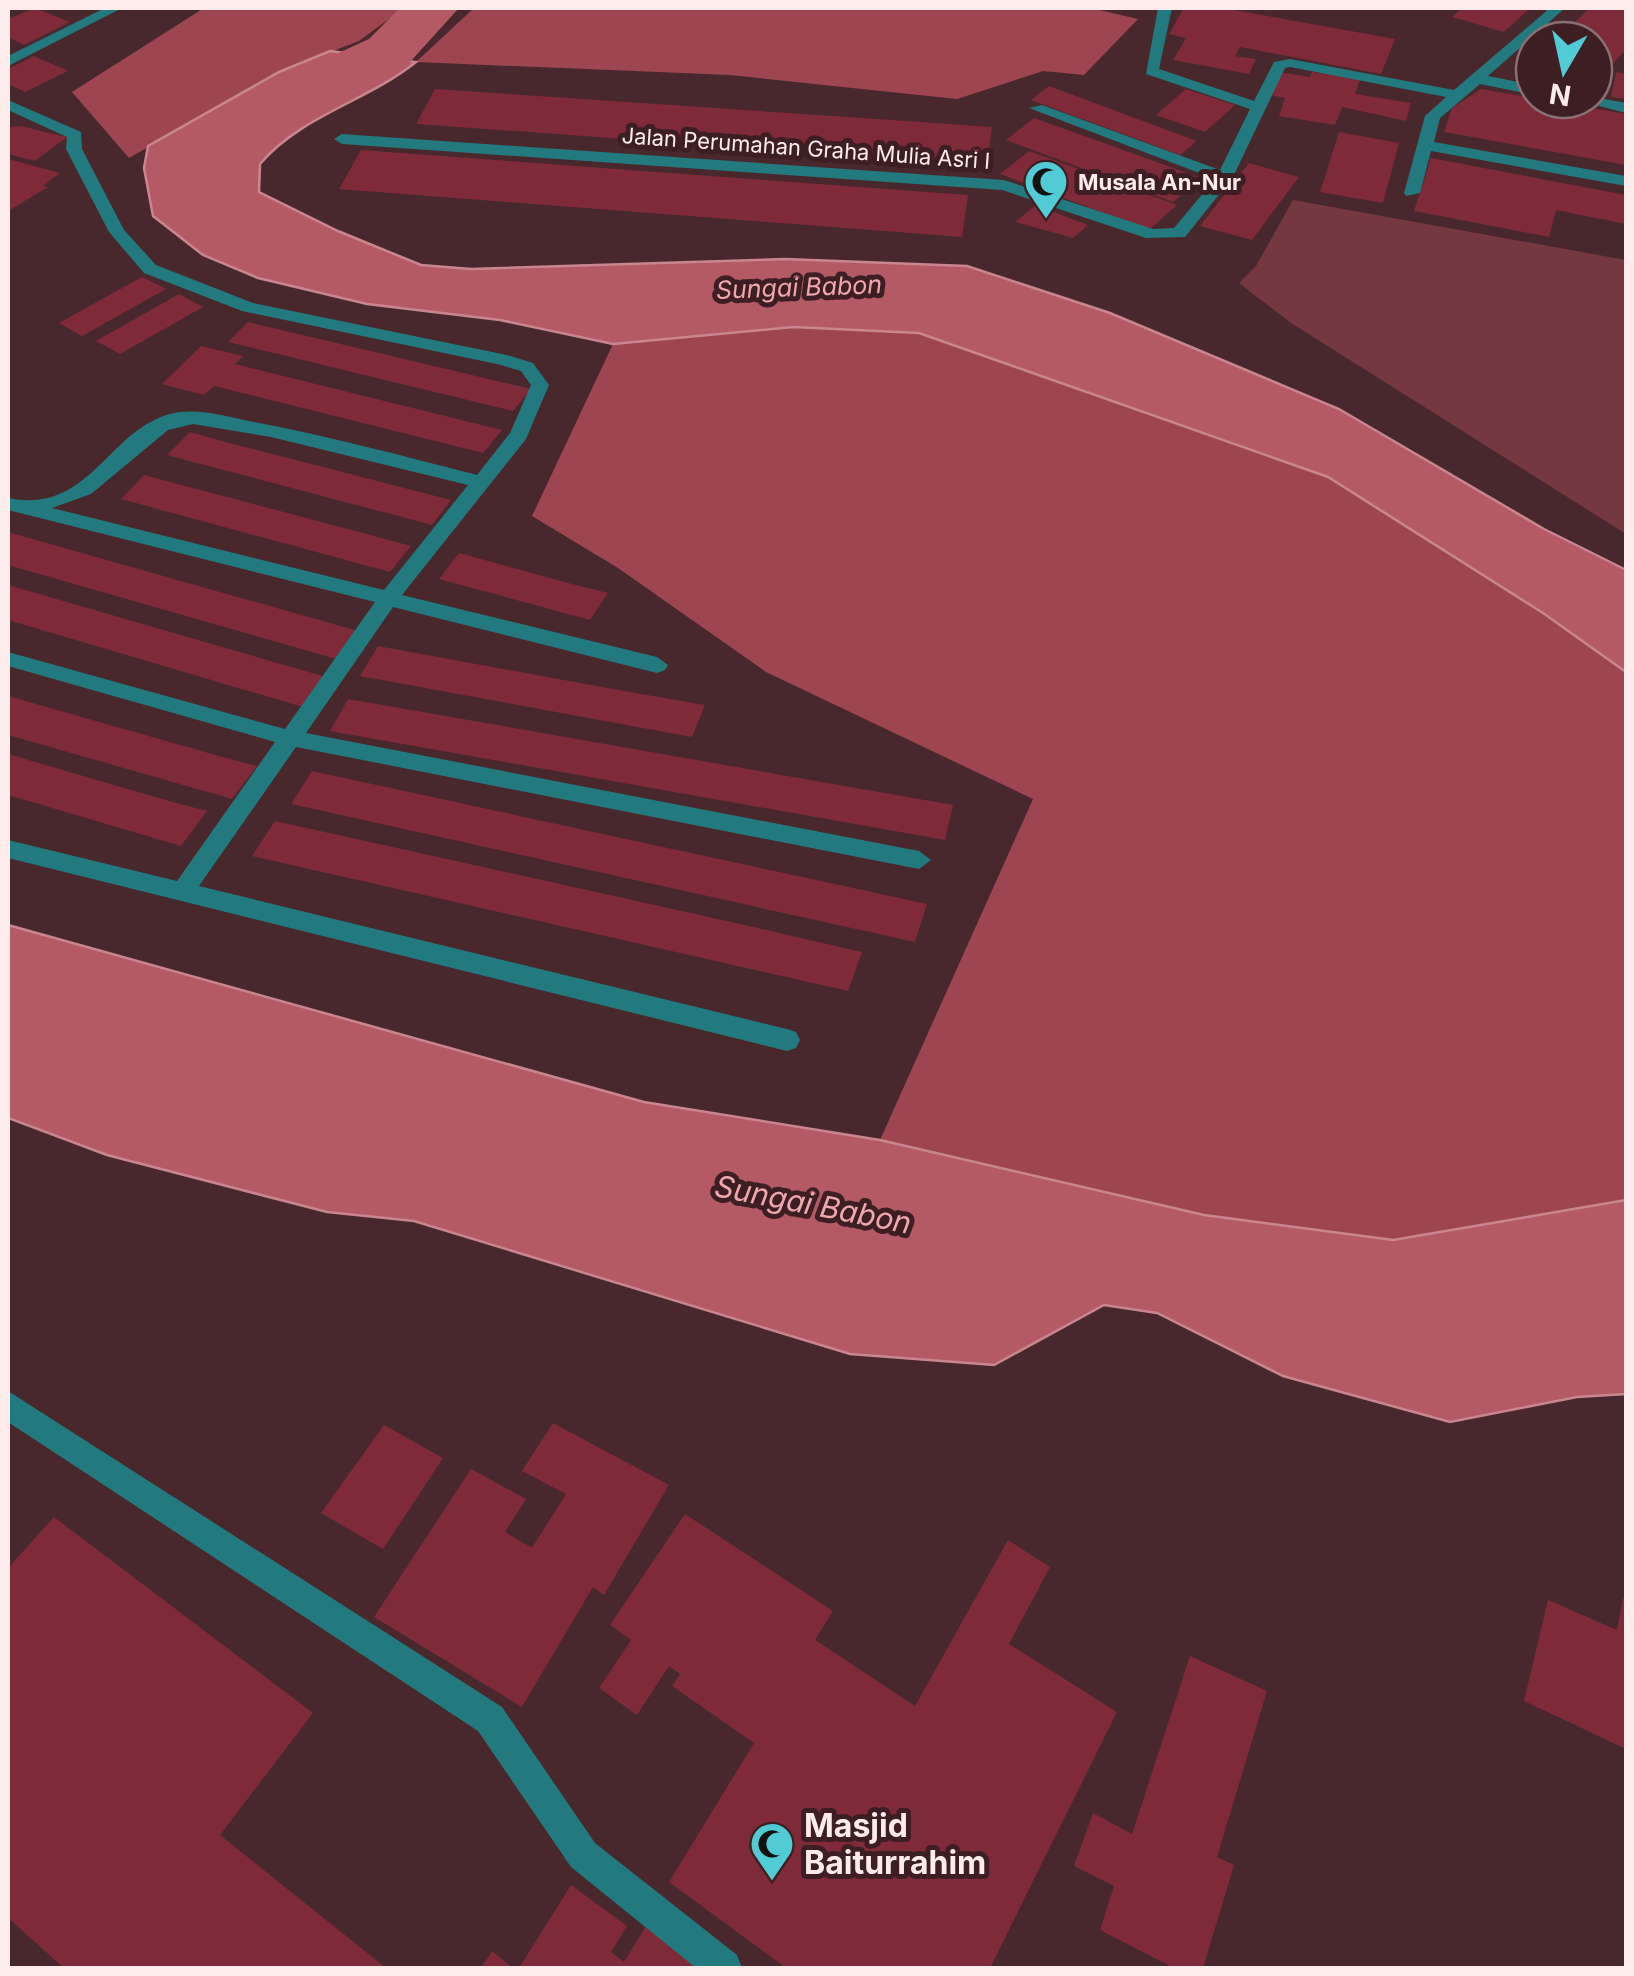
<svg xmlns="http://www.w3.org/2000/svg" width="1634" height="1976" font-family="Inter,sans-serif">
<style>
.green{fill:#753840}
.forest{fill:#9d4652}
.water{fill:#b35a65;stroke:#ca868e;stroke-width:2.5}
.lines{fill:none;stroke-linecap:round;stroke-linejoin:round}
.river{fill:#b35a65;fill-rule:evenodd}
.building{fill:#7e2a39}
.minor{fill:#22797e;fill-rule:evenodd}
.labels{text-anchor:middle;stroke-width:10;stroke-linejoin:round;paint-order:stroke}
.far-street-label{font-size:22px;fill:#feeced;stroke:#3d1e22}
.far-poi-label{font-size:22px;font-weight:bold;fill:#feeced;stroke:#3d1e22;text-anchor:start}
.far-water-label{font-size:25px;font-style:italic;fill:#f0a7ad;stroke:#3d1e22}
.water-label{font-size:30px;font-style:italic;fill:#f0a7ad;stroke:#3d1e22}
.near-poi-label{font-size:32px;font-weight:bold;fill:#feeced;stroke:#3d1e22;text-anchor:start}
</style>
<rect width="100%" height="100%" fill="#48282c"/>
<path class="green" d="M1293,200L1626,260V534L1291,323L1239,283L1256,266Z"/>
<g class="forest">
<path d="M204,8H404L359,41L279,72L129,158L72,92Z"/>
<path d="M474,8H1091L1138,19L1084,75L1043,71L957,99L730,75L416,62Z"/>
<path d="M793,327L919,333L1328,477L1543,613L1626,671V1200L1393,1240L1204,1215L880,1140L1033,799L766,672L618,568L532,516L613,344Z"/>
</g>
<g class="water">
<path d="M330,51L416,62C366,102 302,115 260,164L259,192L338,231L421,265L471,269L785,259L967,266L1110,313L1339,409L1544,529L1626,570V672L1543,613L1328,477L919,333L793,327L613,344L500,320L367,304L258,278L203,255L153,216L144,168L148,146L279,72Z"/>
<path d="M8,925L644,1102L880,1140L1204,1215L1393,1240L1626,1200V1394L1577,1397L1450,1422L1283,1376L1157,1313L1104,1305L994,1365L850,1354L414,1221L327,1212L107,1155L8,1118Z"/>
</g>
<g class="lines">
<path class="river" d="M400,8H459L409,63L290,120C276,138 260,136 239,131L230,118L248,94L369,39Z"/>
</g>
<g class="building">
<path d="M35,8L70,22L24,45L8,37V19Z"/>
<path d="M1184,8H1223L1395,39L1381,74L1240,47L1235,56L1256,59L1249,74L1173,60L1186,38L1169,34Z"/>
<path d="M1462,8H1530L1504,32L1452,17Z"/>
<path d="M1589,8H1626V49L1601,77L1594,75V40H1558Z"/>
<path d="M34,56L68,71L25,92L8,84V69Z"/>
<path d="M1279,72L1310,77L1312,72L1360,79L1355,94L1411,103L1406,121L1342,107L1335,125L1279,116L1285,98L1270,95Z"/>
<path d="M1616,72L1626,74V99L1611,97Z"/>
<path d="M1049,86L1108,108L1197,141L1180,155L1031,100Z"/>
<path d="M435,89L848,117L992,127L987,165L416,124Z"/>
<path d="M1186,89L1235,105L1205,132L1156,115Z"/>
<path d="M1481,89L1626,114V165L1444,132L1452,108Z"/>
<path d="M1034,118L1087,137L1201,178L1173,202L1006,140Z"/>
<path d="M22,126L45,132L67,137L35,161L8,154V127Z"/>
<path d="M1339,132L1399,143L1383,203L1320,192Z"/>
<path d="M361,150L401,153L968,195L962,237L339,189Z"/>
<path d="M1029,151L1177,205L1149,230L1000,174Z"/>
<path d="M1431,158L1626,195V224L1556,210L1549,237L1414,211Z"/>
<path d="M8,159L60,173L43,186L48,187L8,211Z"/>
<path d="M1249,163L1299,177L1252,240L1200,226Z"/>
<path d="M1036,205L1064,216L1088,225L1073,238L1015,222Z"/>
<path d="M142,277L166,289L82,336L59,323Z"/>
<path d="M179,294L203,307L120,354L96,341Z"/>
<path d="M248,322L531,389L513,411L228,342Z"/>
<path d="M201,346L243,356L235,364L502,430L483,453L214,386L204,395L162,384Z"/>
<path d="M190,432L222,441L451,500L432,525L167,455Z"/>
<path d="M144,475L344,528L411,546L390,572L121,499Z"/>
<path d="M8,532L358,631L336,659L8,565Z"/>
<path d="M459,553L568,583L608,593L590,620L439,579Z"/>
<path d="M8,585L326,677L303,707L8,620Z"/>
<path d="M378,646L624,691L705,705L692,737L360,676Z"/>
<path d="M8,696L219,756L257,766L232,799L8,735Z"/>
<path d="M348,699L440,715L953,805L945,840L330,731Z"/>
<path d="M8,754L169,801L207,811L181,846L8,795Z"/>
<path d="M312,771L446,800L927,904L915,942L291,804Z"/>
<path d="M275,821L727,921L862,952L848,991L252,856Z"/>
<path d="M553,1423L669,1485L604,1595L593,1587L522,1707L374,1617L471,1469L526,1499L505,1532L532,1548L566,1494L522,1471Z"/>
<path d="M384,1425L443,1458L383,1549L321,1513Z"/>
<path d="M685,1514L833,1611L815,1640L915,1706L1008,1540L1050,1567L1009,1644L1117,1712L990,1968H786L669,1882L754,1743L672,1686L680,1674L669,1666L637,1715L599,1688L631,1640L610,1625Z"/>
<path d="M54,1517L313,1713L220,1835L386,1968H64L8,1918V1568Z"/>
<path d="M1623,1598L1626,1600V1749L1524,1701L1548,1600L1617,1630Z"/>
<path d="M1190,1656L1267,1691L1217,1857L1234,1865L1203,1968H1174L1100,1930L1114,1886L1074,1866L1093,1813L1132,1834Z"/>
<path d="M571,1885L627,1926L611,1952L624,1962L646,1926L702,1968H519Z"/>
<path d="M492,1951L513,1968H481Z"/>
</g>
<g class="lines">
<g class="minor">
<path d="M105,8H122L8,66V56Z"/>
<path d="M1158,8H1172L1159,69L1254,101L1274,62L1290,59L1454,90L1550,8H1565L1488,76L1534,85V95L1480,84L1440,118L1434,142L1626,176V186L1431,151L1420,193L1406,196L1404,193L1425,116L1446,97L1290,67L1285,68L1233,177L1185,237L1146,238L1002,190L342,144L334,139L342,134L1004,180L1153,229L1174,228L1215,179L1029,108L1042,105L1220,170L1250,109L1146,74Z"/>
<path d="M1594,97L1626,103V113L1577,100Z"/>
<path d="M8,100L81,132L82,149L124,230L156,265L253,303L507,355L533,363L549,385L526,439L402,595L657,657L668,665L665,670L657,673L393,607L306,733L919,851L931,860L919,869L296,747L199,886L787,1029L796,1032L800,1040L796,1048L787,1051L8,858V840L177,881L275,742L8,666V652L285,729L375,602L8,510V498C89,515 107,431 170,414C196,407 228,417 254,422C329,436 403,456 477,475L510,433L531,385L521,371L497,364L242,311L144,273L109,232L66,149L67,137L8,110ZM193,424L271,437L468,485L384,590L52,508L91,494L168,430Z"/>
<path d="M8,1391L502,1707L595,1843L737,1955L742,1968H696L571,1867L478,1731L8,1422Z"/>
</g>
</g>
<defs>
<symbol id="mosque-pin" viewBox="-11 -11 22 30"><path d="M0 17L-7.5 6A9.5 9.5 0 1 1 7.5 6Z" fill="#51ccd4" stroke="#3d1e22"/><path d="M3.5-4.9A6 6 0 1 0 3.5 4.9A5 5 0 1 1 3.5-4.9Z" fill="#111"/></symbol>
</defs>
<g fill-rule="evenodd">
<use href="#mosque-pin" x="1021" y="157" width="50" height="68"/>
<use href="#mosque-pin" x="747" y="1819" width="50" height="68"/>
</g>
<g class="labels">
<g class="far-street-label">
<text transform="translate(806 148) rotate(4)" y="8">Jalan Perumahan Graha Mulia Asri I</text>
</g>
<g class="far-poi-label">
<text x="1078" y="190">Musala An-Nur</text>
</g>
<g class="far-water-label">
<text transform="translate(799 287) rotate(-2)" y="9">Sungai Babon</text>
</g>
<g class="water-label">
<text transform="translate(813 1205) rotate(11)" y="10">Sungai Babon</text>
</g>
<g class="near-poi-label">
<text x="804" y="1837">Masjid<tspan x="804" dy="37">Baiturrahim</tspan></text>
</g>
</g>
<rect width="1634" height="1976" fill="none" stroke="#feeced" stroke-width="20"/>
<g transform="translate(1564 70) rotate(189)"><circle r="48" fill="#3d1e22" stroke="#8a7073" stroke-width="2.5"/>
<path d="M0-8L18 38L0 25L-18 38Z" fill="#51ccd4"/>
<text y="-15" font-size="28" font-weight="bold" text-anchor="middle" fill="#feeced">N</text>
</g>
</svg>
